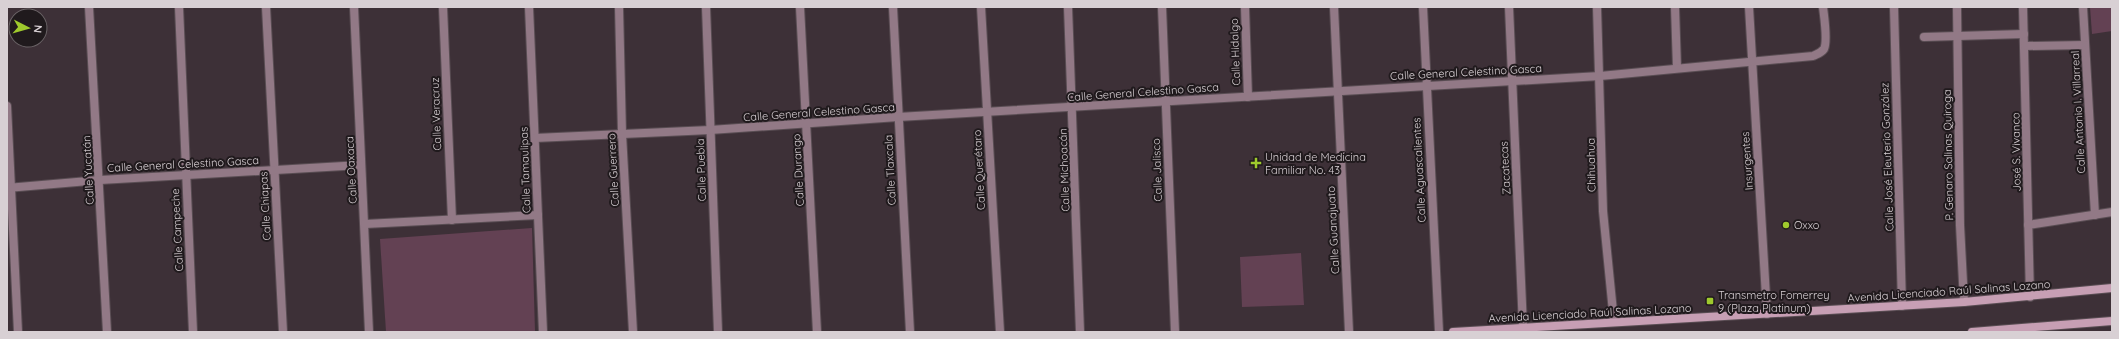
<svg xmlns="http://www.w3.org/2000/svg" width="2119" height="339" font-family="Quicksand,sans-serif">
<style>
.green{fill:#634153}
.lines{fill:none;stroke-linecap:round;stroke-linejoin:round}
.street-casing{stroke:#594d53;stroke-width:10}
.secondary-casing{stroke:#594d53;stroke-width:10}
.street{stroke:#927986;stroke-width:8}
.secondary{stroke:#c79fb4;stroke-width:8}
.poi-dot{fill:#9fca2d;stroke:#201a1d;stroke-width:1.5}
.labels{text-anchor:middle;stroke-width:4;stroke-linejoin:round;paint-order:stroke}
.street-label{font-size:11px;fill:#d8d0d4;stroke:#201a1d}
.poi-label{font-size:11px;fill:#d8d0d4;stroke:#201a1d;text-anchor:start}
</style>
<rect width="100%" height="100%" fill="#3d3037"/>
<g class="green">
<path d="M2090,7H2112V31L2092,34Z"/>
<path d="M532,228L535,332H386L380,239Z"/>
<path d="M1301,253L1304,305L1242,307L1240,257Z"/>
</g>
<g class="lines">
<defs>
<g id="street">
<path d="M89,7L107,332"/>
<path d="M179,7L193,332"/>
<path d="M266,7L283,332"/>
<path d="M354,7L369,332"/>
<path d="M443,7L452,220"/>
<path d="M529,7L543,332"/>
<path d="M619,7L622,134L633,332"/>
<path d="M706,7L718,332"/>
<path d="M800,7L817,332"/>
<path d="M893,7L910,332"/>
<path d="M981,7L1000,332"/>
<path d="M1068,7L1080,332"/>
<path d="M1162,7L1175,332"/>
<path d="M1245,7L1248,97"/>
<path d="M1334,7L1349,332"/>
<path d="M1423,7L1439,332"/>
<path d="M1509,7L1523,327"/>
<path d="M1597,7L1603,211L1614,322"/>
<path d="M1675,7L1677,68"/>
<path d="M1749,7L1767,314"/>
<path d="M1894,7L1902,306"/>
<path d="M1957,7L1960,225L1964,302"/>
<path d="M2023,7L2030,297"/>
<path d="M2083,7L2095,215"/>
<path d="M1924,37L2024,34"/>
<path d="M2025,46L2085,45"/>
<path d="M7,106L18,332"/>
<path d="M535,138L710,130L898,117L1600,76L1813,56C1817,54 1821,53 1824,49C1828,41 1824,16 1823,7"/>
<path d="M7,188L100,180L361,165"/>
<path d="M365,224L538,215"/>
<path d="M2028,225L2112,212"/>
</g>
<g id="secondary">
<path d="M1453,332L1964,302L2112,288"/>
<path d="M1972,332L2112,321"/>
</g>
</defs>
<use href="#street" class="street-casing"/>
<use href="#secondary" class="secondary-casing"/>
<use href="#street" class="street"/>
<use href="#secondary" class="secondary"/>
</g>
<g class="poi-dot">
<path d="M1254 157h4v4h4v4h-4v4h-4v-4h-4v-4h4z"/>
<circle cx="1786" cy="225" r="4"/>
<rect x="1706" y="297" width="8" height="8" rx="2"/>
</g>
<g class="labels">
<g class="street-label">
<text transform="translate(1235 52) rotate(-92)" y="4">Calle Hidalgo</text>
<text transform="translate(1466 72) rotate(-3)" y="4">Calle General Celestino Gasca</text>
<text transform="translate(1143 92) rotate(-4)" y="4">Calle General Celestino Gasca</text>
<text transform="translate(819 112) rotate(-4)" y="4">Calle General Celestino Gasca</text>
<text transform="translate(2078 112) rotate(-93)" y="4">Calle Antonio I. Villarreal</text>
<text transform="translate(436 114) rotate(-92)" y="4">Calle Veracruz</text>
<text transform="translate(2016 152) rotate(-91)" y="4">José S. Vivanco</text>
<text transform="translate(1948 155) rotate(-91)" y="4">P. Genaro Salinas Quiroga</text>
<text transform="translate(1887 157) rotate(-92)" y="4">Calle José Eleuterio González</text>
<text transform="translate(1747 161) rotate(-94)" y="4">Insurgentes</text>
<text transform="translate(183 164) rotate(-3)" y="4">Calle General Celestino Gasca</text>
<text transform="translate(1591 165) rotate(-91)" y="4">Chihuahua</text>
<text transform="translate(1505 168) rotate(-93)" y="4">Zacatecas</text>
<text transform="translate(88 170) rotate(-93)" y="4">Calle Yucatán</text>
<text transform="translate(351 170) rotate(-93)" y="4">Calle Oaxaca</text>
<text transform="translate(525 170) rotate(-92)" y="4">Calle Tamaulipas</text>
<text transform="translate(613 170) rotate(-93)" y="4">Calle Guerrero</text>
<text transform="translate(701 170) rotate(-92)" y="4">Calle Puebla</text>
<text transform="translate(798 170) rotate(-93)" y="4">Calle Durango</text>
<text transform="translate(890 170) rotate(-93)" y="4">Calle Tlaxcala</text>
<text transform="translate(979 170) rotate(-93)" y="4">Calle Querétaro</text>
<text transform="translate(1064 170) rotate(-92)" y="4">Calle Michoacán</text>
<text transform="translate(1157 170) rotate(-92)" y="4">Calle Jalisco</text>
<text transform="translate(1419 170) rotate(-93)" y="4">Calle Aguascalientes</text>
<text transform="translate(265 206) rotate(-93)" y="4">Calle Chiapas</text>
<text transform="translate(177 230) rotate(-93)" y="4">Calle Campeche</text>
<text transform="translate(1333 230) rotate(-93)" y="4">Calle Guanajuato</text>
<text transform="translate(1949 291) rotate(-4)" y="4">Avenida Licenciado Raúl Salinas Lozano</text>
<text transform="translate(1590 313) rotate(-3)" y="4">Avenida Licenciado Raúl Salinas Lozano</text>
</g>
<g class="poi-label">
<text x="1265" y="161">Unidad de Medicina<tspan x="1265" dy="13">Familiar No. 43</tspan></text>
<text x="1794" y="229">Oxxo</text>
<text x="1718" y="299">Transmetro Fomerrey<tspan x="1718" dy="13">9 (Plaza Platinum)</tspan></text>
</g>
</g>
<rect width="2119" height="339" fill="none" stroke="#d8d0d4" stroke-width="16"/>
<g transform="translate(28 28) rotate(96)"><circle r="19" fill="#201a1d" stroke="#6a6366"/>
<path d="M0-3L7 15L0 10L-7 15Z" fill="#9fca2d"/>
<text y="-6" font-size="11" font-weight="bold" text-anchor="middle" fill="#d8d0d4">N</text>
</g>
</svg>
